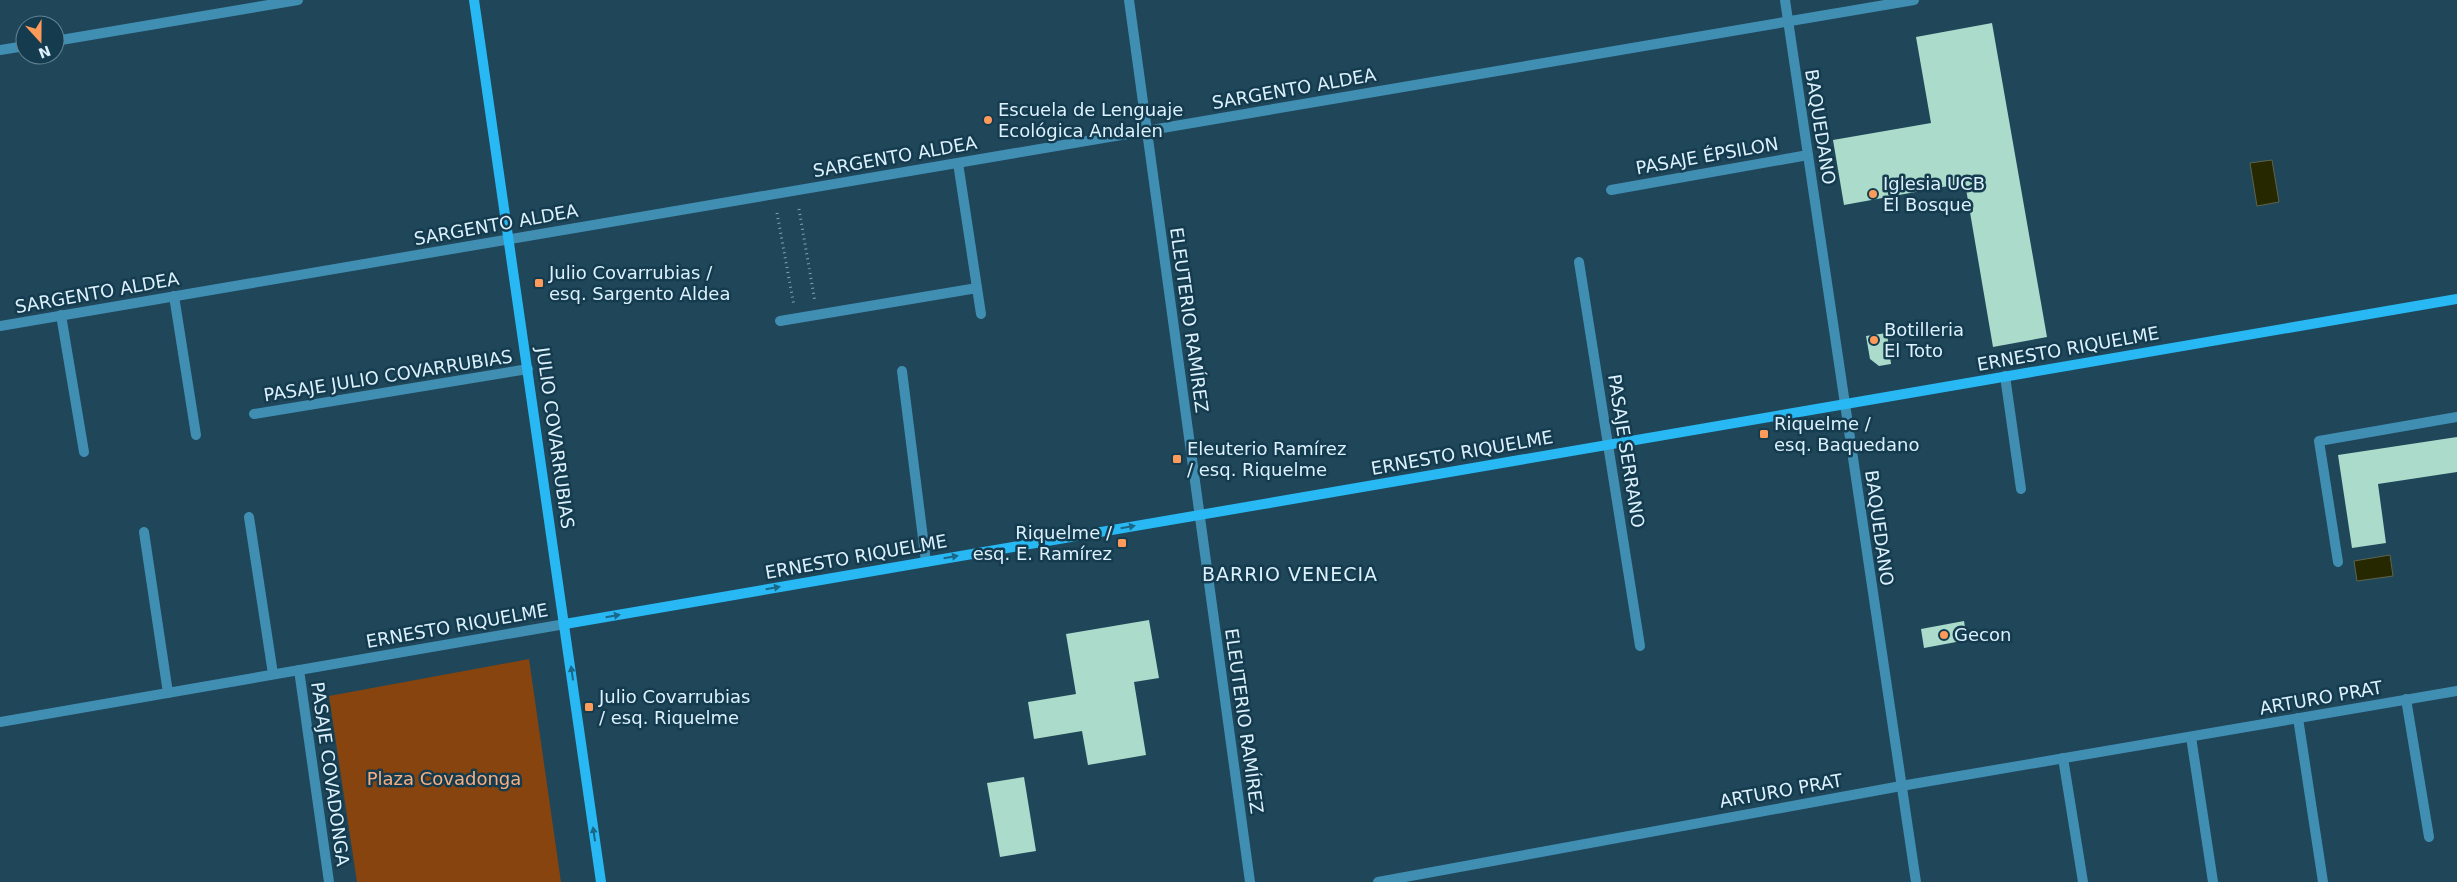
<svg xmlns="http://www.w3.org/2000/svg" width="2457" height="882" font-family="'DejaVu Sans',sans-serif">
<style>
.green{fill:#88440e}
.water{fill:#262800;stroke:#5d644c}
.building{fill:#abdbcb}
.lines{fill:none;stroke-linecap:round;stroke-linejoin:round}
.path{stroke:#85a3b2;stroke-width:3;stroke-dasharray:1 4;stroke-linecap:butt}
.lane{stroke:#418eb3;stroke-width:10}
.street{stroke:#418eb3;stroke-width:10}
.secondary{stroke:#28b8f3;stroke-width:10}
.oneway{fill:#1b6788}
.poi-dot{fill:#ff9b5a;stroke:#143b4e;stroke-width:2}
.labels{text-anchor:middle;stroke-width:5;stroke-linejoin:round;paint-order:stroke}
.street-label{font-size:18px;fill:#dcf1fd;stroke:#143b4e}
.poi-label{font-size:18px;fill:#dcf1fd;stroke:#143b4e;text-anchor:start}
.park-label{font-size:18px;fill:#f9ae80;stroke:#143b4e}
.neighbourhood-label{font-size:19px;letter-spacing:1px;fill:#dcf1fd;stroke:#143b4e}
</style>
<rect width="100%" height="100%" fill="#1f4659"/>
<path class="green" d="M529,659L561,882H357L329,696Z"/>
<g class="water">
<path d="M2272,160L2279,202L2257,206L2250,163Z"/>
<path d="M2390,555L2393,576L2357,581L2354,561Z"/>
</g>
<g class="building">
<path d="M1992,23L2047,337L1993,347L1965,183L1844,205L1833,140L1931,123L1916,37Z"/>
<path d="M1887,333L1891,364L1879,366L1870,359L1866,336Z"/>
<path d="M2457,437V472L2378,484L2386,543L2352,548L2338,455Z"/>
<path d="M1149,620L1159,678L1134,682L1146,755L1088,765L1082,731L1034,739L1028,702L1076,694L1066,634Z"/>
<path d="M1964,621L1967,640L1924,648L1921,629Z"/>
<path d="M1024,777L1036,851L1000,857L987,783Z"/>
</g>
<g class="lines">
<g class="path">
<path d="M799,209L815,302"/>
<path d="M777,213L794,306"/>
</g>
<path class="lane" d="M2338,562L2319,441L2457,417"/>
<g class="street">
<path d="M1129,0L1250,882"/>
<path d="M1785,0L1916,882"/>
<path d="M55,41L298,0"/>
<path d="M0,50L25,46"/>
<path d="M958,163L981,314"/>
<path d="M1611,190L1808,155"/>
<path d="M1579,262L1640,646"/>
<path d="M174,296L196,435"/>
<path d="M61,315L84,452"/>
<path d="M780,321L977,288"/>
<path d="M0,326L1914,0"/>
<path d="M902,371L926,562"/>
<path d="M2005,376L2021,489"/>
<path d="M254,414L528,369"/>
<path d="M249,517L273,674"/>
<path d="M144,532L168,693"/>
<path d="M299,670L329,882"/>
<path d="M2406,699L2429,837"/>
<path d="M2298,718L2323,882"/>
<path d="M0,722L565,624"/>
<path d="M2191,737L2213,882"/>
<path d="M2063,758L2083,882"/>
<path d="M1378,882L1901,786L2457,691"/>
</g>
<g class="secondary">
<path d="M474,0L601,882"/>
<path d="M565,624L2457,299"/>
</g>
</g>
<defs><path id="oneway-solid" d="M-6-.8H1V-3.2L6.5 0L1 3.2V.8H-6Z" transform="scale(1.25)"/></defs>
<g class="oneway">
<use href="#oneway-solid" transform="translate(1128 527) rotate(-10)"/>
<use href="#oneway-solid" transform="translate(951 557) rotate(-10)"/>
<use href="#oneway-solid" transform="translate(773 588) rotate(-10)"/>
<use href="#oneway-solid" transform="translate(613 616) rotate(-10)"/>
<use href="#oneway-solid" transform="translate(572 673) rotate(-98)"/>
<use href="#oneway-solid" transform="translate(594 834) rotate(-98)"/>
</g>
<g class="poi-dot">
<circle cx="988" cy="120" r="5"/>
<circle cx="1873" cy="194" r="5"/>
<rect x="534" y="278" width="10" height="10" rx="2.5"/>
<circle cx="1874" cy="340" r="5"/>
<rect x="1759" y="429" width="10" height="10" rx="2.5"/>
<rect x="1172" y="454" width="10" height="10" rx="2.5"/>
<rect x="1117" y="538" width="10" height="10" rx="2.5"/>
<circle cx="1944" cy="635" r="5"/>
<rect x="584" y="702" width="10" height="10" rx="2.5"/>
</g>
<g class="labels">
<g class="street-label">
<text transform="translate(1294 89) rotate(-10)" y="6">SARGENTO ALDEA</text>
<text transform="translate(1820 127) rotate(81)" y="6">BAQUEDANO</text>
<text transform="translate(1707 156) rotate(-10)" y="6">PASAJE ÉPSILON</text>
<text transform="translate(895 157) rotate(-10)" y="6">SARGENTO ALDEA</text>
<text transform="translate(496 225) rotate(-10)" y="6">SARGENTO ALDEA</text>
<text transform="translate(97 293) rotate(-10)" y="6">SARGENTO ALDEA</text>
<text transform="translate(1189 320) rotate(82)" y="6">ELEUTERIO RAMÍREZ</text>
<text transform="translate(2068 349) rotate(-10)" y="6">ERNESTO RIQUELME</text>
<text transform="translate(388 376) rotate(-9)" y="6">PASAJE JULIO COVARRUBIAS</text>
<text transform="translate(555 438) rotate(82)" y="6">JULIO COVARRUBIAS</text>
<text transform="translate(1626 451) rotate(81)" y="6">PASAJE SERRANO</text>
<text transform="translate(1462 453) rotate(-10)" y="6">ERNESTO RIQUELME</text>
<text transform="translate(1879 528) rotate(82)" y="6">BAQUEDANO</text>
<text transform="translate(856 557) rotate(-10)" y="6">ERNESTO RIQUELME</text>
<text transform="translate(457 626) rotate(-10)" y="6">ERNESTO RIQUELME</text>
<text transform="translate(2321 698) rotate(-10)" y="6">ARTURO PRAT</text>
<text transform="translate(1244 721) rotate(82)" y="6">ELEUTERIO RAMÍREZ</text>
<text transform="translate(330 774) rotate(82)" y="6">PASAJE COVADONGA</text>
<text transform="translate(1781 791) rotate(-10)" y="6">ARTURO PRAT</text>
</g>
<g class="poi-label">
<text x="998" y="116">Escuela de Lenguaje<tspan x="998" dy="21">Ecológica Andalen</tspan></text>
<text x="1883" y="190">Iglesia UCB<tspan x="1883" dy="21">El Bosque</tspan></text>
<text x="549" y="279">Julio Covarrubias /<tspan x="549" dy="21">esq. Sargento Aldea</tspan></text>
<text x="1884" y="336">Botilleria<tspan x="1884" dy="21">El Toto</tspan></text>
<text x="1774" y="430">Riquelme /<tspan x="1774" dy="21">esq. Baquedano</tspan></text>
<text x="1187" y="455">Eleuterio Ramírez<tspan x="1187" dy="21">/ esq. Riquelme</tspan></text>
<text x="1112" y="539" text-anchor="end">Riquelme /<tspan x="1112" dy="21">esq. E. Ramírez</tspan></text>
<text x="1954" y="641">Gecon</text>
<text x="599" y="703">Julio Covarrubias<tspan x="599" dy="21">/ esq. Riquelme</tspan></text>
</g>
<g class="park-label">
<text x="444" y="785">Plaza Covadonga</text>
</g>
<g class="neighbourhood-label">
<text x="1290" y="581">BARRIO VENECIA</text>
</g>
</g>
<g transform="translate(40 40) rotate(159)"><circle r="24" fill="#143b4e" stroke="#648494"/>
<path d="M0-4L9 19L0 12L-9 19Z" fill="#ff9b5a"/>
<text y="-8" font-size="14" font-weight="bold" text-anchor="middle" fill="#dcf1fd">N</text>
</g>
</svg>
